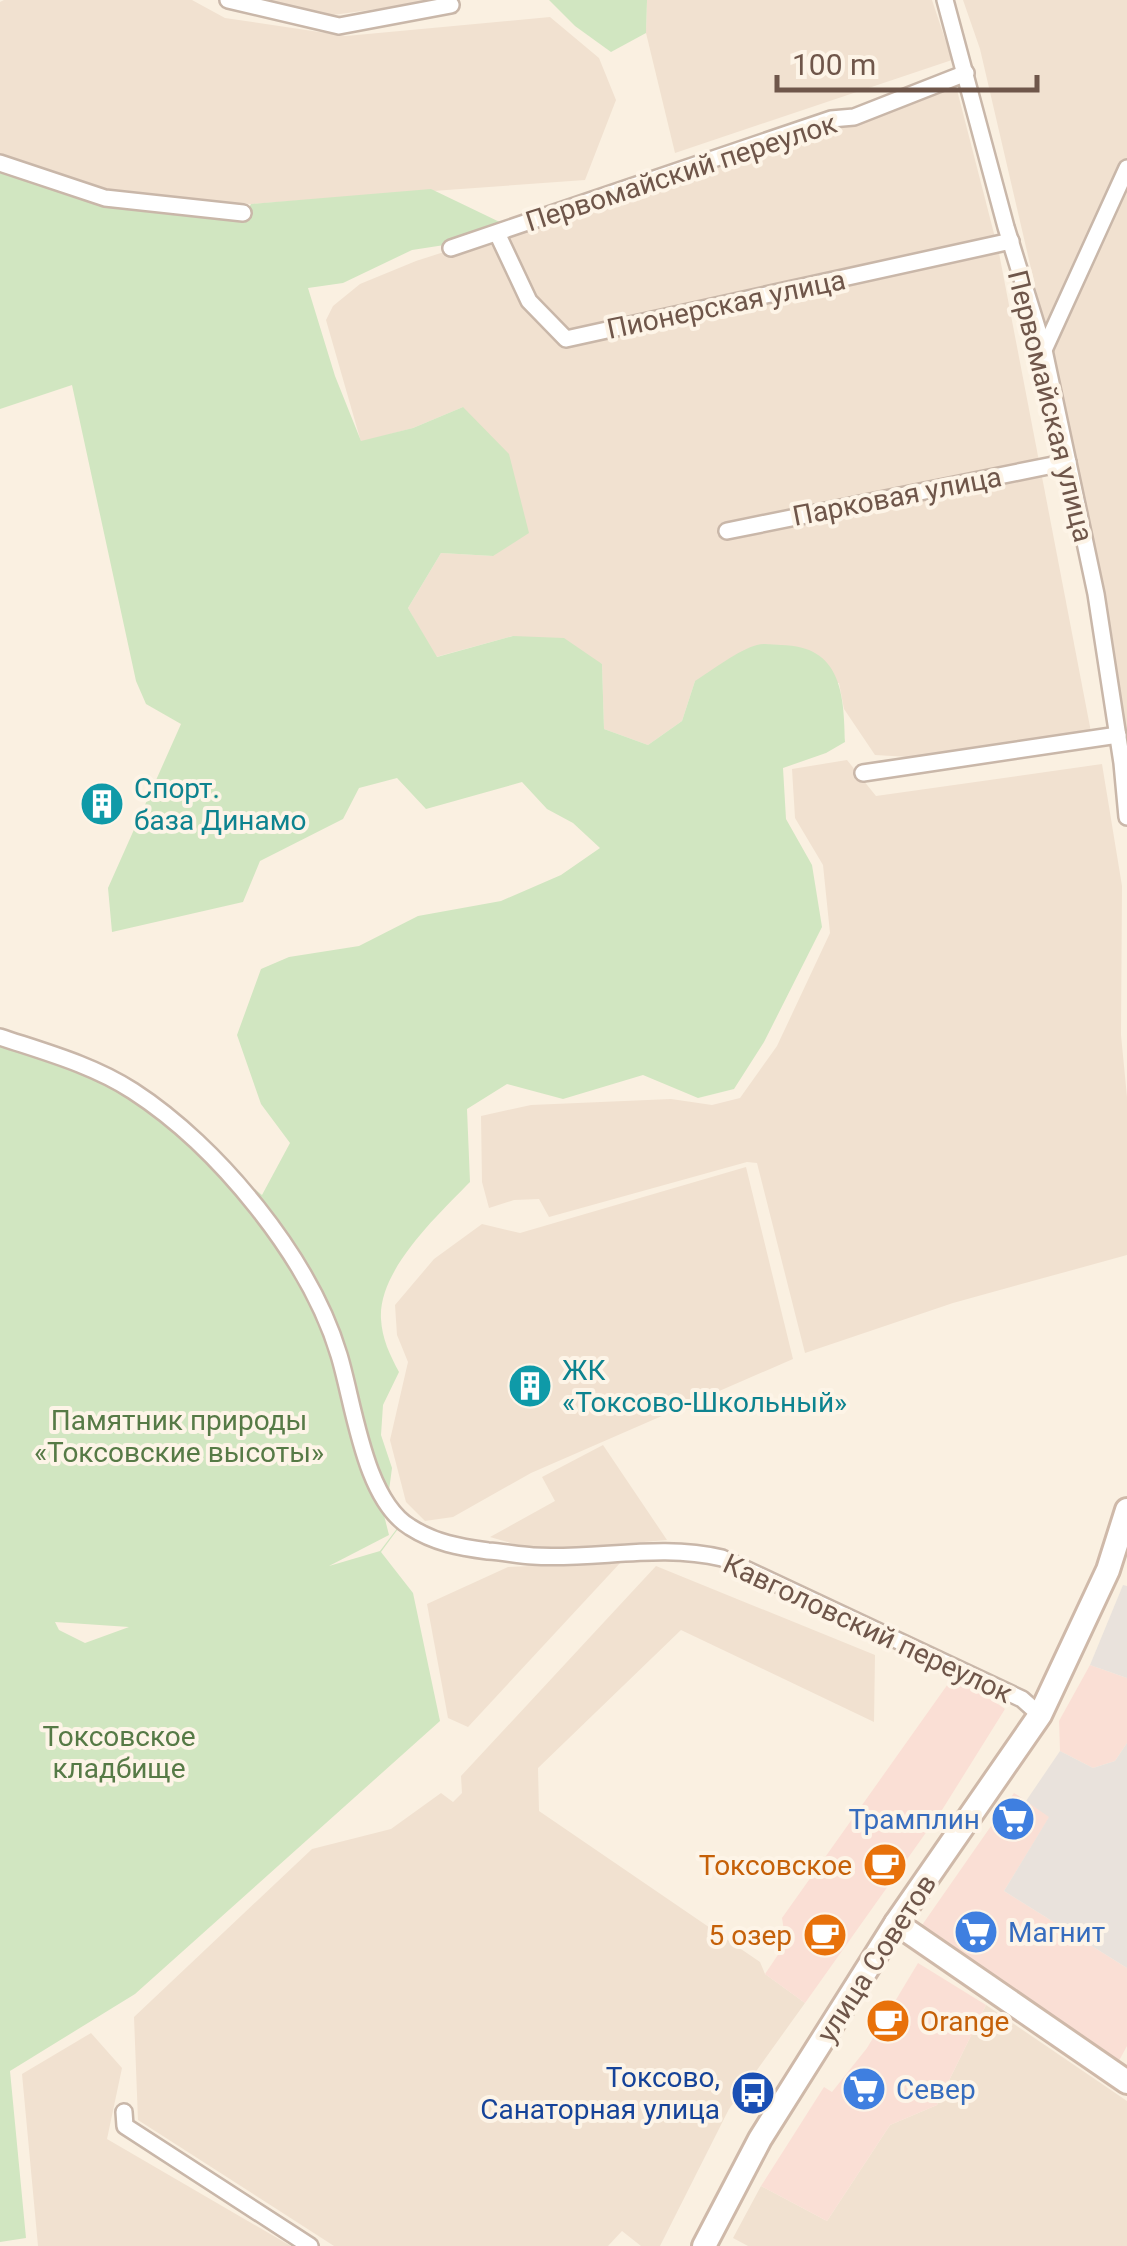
<svg xmlns="http://www.w3.org/2000/svg" width="1127" height="2246" font-family="Roboto,sans-serif">
<style>
.residential{fill:#f1e1d0}
.commercial{fill:#fadfd5}
.industrial{fill:#e9e2dc}
.green{fill:#d1e6c1;fill-rule:evenodd}
.lines{fill:none;stroke-linecap:round;stroke-linejoin:round}
.street-casing{stroke:#c9b7a9;stroke-width:20}
.secondary-casing{stroke:#cfb9a9;stroke-width:28}
.street{stroke:#fff;stroke-width:15}
.secondary{stroke:#fff;stroke-width:22}
.labels{text-anchor:middle;stroke-width:8;stroke-linejoin:round;paint-order:stroke}
.street-label{font-size:28px;fill:#6f564a;stroke:#fdf4e7}
.culture-label{font-size:28px;fill:#0d838f;stroke:#fdf4e7;text-anchor:start}
.park-label{font-size:28px;fill:#567a46;stroke:#fdf4e7}
.shop-label{font-size:28px;fill:#366cbe;stroke:#fdf4e7;text-anchor:start}
.food-label{font-size:28px;fill:#c56008;stroke:#fdf4e7;text-anchor:end}
.transit-label{font-size:28px;fill:#164399;stroke:#fdf4e7;text-anchor:end}
</style>
<rect width="100%" height="100%" fill="#faf0e1"/>
<g class="residential">
<path d="M4,0H192L225,18L346,36L550,17L599,58L616,100L585,180L251,204L105,198L0,163V2Z"/>
<path d="M267,0H442L333,15Z"/>
<path d="M647,0H932L952,60L675,153L646,33Z"/>
<path d="M963,0H1127V736L1111,628L1078,471L980,49Z"/>
<path d="M956,86L999,253L1091,732L926,758L875,755L844,709L839,683L695,681L682,721L648,745L604,729L602,664L513,636L436,657L408,608L441,553L493,556L463,407L413,428L361,442L326,320L333,306L360,284L416,261L829,128L854,123Z"/>
<path d="M847,760L876,796L1102,764L1122,886L1121,1035L1127,1097V1255L953,1303L805,1353L757,1163L747,1162L549,1217L539,1199L514,1200L489,1208L482,1182L481,1116L531,1105L671,1099L712,1105L740,1098L777,1046L830,933L823,865L795,818L792,769Z"/>
<path d="M746,1167L793,1359L531,1473L453,1517L425,1521L406,1502L390,1440L408,1362L397,1335L395,1305L434,1259L482,1224L520,1233Z"/>
<path d="M603,1445L667,1540L539,1551L490,1537L555,1501L542,1477Z"/>
<path d="M621,1562L468,1727L448,1718L427,1604L508,1567Z"/>
<path d="M656,1566L875,1655L874,1722L681,1630L538,1768L539,1811L760,1962L765,1974L805,2003L729,2109L660,2246H641L622,2231L608,2246H334L138,2120L134,2017L312,1849L391,1829L441,1793L453,1802L462,1793L461,1776Z"/>
<path d="M986,2005L1127,2101V2246H748L733,2238L761,2186L827,2221L890,2125L937,2105Z"/>
<path d="M91,2033L122,2068L107,2139L291,2246H38L22,2074Z"/>
</g>
<g class="commercial">
<path d="M1090,1665L1127,1678V1743L1115,1761L1093,1768L1060,1751L1059,1721Z"/>
<path d="M955,1674L1005,1709L942,1810L805,2003L765,1974L786,1943L782,1918Z"/>
<path d="M1014,1793L1050,1816L1004,1891L1127,1968V2046L1115,2068L920,1928Z"/>
<path d="M918,1963L986,2005L937,2105L890,2125L827,2221L761,2186L824,2087L832,2092L867,2048Z"/>
</g>
<g class="industrial">
<path d="M1123,1585L1127,1586V1678L1090,1665Z"/>
<path d="M1127,1743V1968L1004,1891L1049,1817L1026,1801L1060,1751L1093,1768L1115,1761Z"/>
</g>
<g class="green">
<path d="M549,0H647L646,33L611,52L575,26Z"/>
<path d="M0,169L103,203L160,211L244,216L251,204L431,189L508,226L451,244L412,250L343,283L308,288L335,376L361,441L413,428L463,407L509,454L529,533L493,556L441,553L408,608L437,657L513,636L564,638L602,664L604,729L648,745L682,721L695,681C711,671 740,649 757,645C764,643 774,645 781,645C841,646 844,693 845,742L826,753L783,768L786,819L812,865L822,927L764,1042L734,1089L698,1098L643,1075L563,1099L507,1084L467,1109L470,1182C438,1215 378,1270 381,1319C382,1339 390,1355 399,1372L383,1405L381,1435L392,1468L388,1498L406,1518L381,1552L413,1593L440,1721L135,1994L10,2071L26,2238L0,2242V1044L122,1082L262,1195L290,1143L261,1104L237,1035L261,969L289,957L359,946L418,916L501,901L561,875L600,848L573,823L547,809L522,782L426,809L397,778L359,788L343,819L260,861L243,902L112,932L108,888L181,724L146,704L136,681L72,385L0,409ZM364,1436L378,1481L388,1499L405,1518L380,1551L329,1566L389,1535ZM55,1622L129,1627L85,1643L59,1630Z"/>
</g>
<g class="lines">
<defs>
<g id="street">
<path d="M228,0L339,26L451,5"/>
<path d="M945,0L1006,227L1044,350L1096,594L1122,763L1127,817"/>
<path d="M0,163L105,198L243,213"/>
<path d="M497,233L529,301L566,339L1011,241"/>
<path d="M451,248L831,119L854,117L966,73"/>
<path d="M1044,350L1127,168"/>
<path d="M727,531L1068,462"/>
<path d="M863,773L1118,735"/>
<path d="M0,1037C45,1052 93,1065 133,1091C218,1146 310,1258 339,1355C354,1404 364,1499 410,1527C435,1543 459,1547 488,1551C503,1552 518,1555 533,1556C596,1560 660,1543 722,1558L1022,1699L1040,1715"/>
<path d="M124,2112L125,2126L310,2246"/>
</g>
<g id="secondary">
<path d="M896,1923L1127,2082"/>
<path d="M704,2246L760,2139L896,1923L1040,1715L1108,1570L1127,1510"/>
</g>
</defs>
<use href="#street" class="street-casing"/>
<use href="#secondary" class="secondary-casing"/>
<use href="#street" class="street"/>
<use href="#secondary" class="secondary"/>
</g>
<defs>
<symbol id="building-disc" viewBox="-11 -11 22 22"><circle r="9.5" fill="#0f9aa8" stroke="#fdf4e7"/><path d="M-4-6H4V6H1V3H-1V6H-4ZM-2.5-4.3h1.7v1.8h-1.7ZM.8-4.3h1.7v1.8H.8ZM-2.5-1h1.7V.8h-1.7ZM.8-1h1.7V.8H.8Z" fill="#fff"/></symbol>
<symbol id="supermarket-disc" viewBox="-11 -11 22 22"><circle r="9.5" fill="#3f7fe0" stroke="#fdf4e7"/><path d="M-6-5.5h2.5l.6 2H6L4.5 2H-2.5L-4.4-4H-6ZM-1.5 3.2a1.3 1.3 0 1 0 .1 0ZM3 3.2a1.3 1.3 0 1 0 .1 0Z" fill="#fff"/></symbol>
<symbol id="cafe-disc" viewBox="-11 -11 22 22"><circle r="9.5" fill="#e8710a" stroke="#fdf4e7"/><path d="M-5.5-4.5H6V0H3Q3 3.5 0 3.5H-2.5Q-5.5 3.5-5.5 0ZM3-3.2v2h1.7v-2ZM-6 4.5H4V6H-6Z" fill="#fff"/></symbol>
<symbol id="bus-disc" viewBox="-11 -11 22 22"><circle r="9.5" fill="#1a4fb4" stroke="#fdf4e7"/><path d="M-5-6H5V4H4V6H2V4H-2V6H-4V4H-5ZM-3.5-4V0h7V-4ZM-3.5 1.2v1.5H-2V1.2ZM2 1.2v1.5H3.5V1.2Z" fill="#fff"/></symbol>
</defs>
<g fill-rule="evenodd">
<use href="#building-disc" x="77" y="779" width="50" height="50"/>
<use href="#building-disc" x="505" y="1361" width="50" height="50"/>
<use href="#supermarket-disc" x="988" y="1794" width="50" height="50"/>
<use href="#cafe-disc" x="860" y="1840" width="50" height="50"/>
<use href="#supermarket-disc" x="951" y="1907" width="50" height="50"/>
<use href="#cafe-disc" x="800" y="1910" width="50" height="50"/>
<use href="#cafe-disc" x="863" y="1996" width="50" height="50"/>
<use href="#supermarket-disc" x="839" y="2064" width="50" height="50"/>
<use href="#bus-disc" x="728" y="2068" width="50" height="50"/>
</g>
<g class="labels">
<g class="street-label">
<text transform="translate(681 172) rotate(-18)" y="10">Первомайский переулок</text>
<text transform="translate(726 304) rotate(-12)" y="10">Пионерская улица</text>
<text transform="translate(1051 406) rotate(76)" y="10">Первомайская улица</text>
<text transform="translate(897 496) rotate(-11)" y="10">Парковая улица</text>
<text transform="translate(868 1628) rotate(25)" y="10">Кавголовский переулок</text>
<text transform="translate(876 1958) rotate(-57)" y="10">улица Советов</text>
</g>
<g class="culture-label">
<text x="134" y="798">Спорт.<tspan x="134" dy="32">база Динамо</tspan></text>
<text x="562" y="1380">ЖК<tspan x="562" dy="32">«Токсово-Школьный»</tspan></text>
</g>
<g class="park-label">
<text x="179" y="1430">Памятник природы<tspan x="179" dy="32">«Токсовские высоты»</tspan></text>
<text x="119" y="1746">Токсовское<tspan x="119" dy="32">кладбище</tspan></text>
</g>
<g class="shop-label">
<text x="980" y="1829" text-anchor="end">Трамплин</text>
<text x="1008" y="1942">Магнит</text>
<text x="896" y="2099">Север</text>
</g>
<g class="food-label">
<text x="852" y="1875">Токсовское</text>
<text x="792" y="1945">5 озер</text>
<text x="920" y="2031" text-anchor="start">Orange</text>
</g>
<g class="transit-label">
<text x="720" y="2087">Токсово,<tspan x="720" dy="32">Санаторная улица</tspan></text>
</g>
</g>
<path d="M777 75v15h260v-15" fill="none" stroke="#6f564a" stroke-width="5"/>
<text x="792" y="75" font-size="30" fill="#6f564a" stroke="#fdf4e7" stroke-width="8" paint-order="stroke">100 m</text>
</svg>
